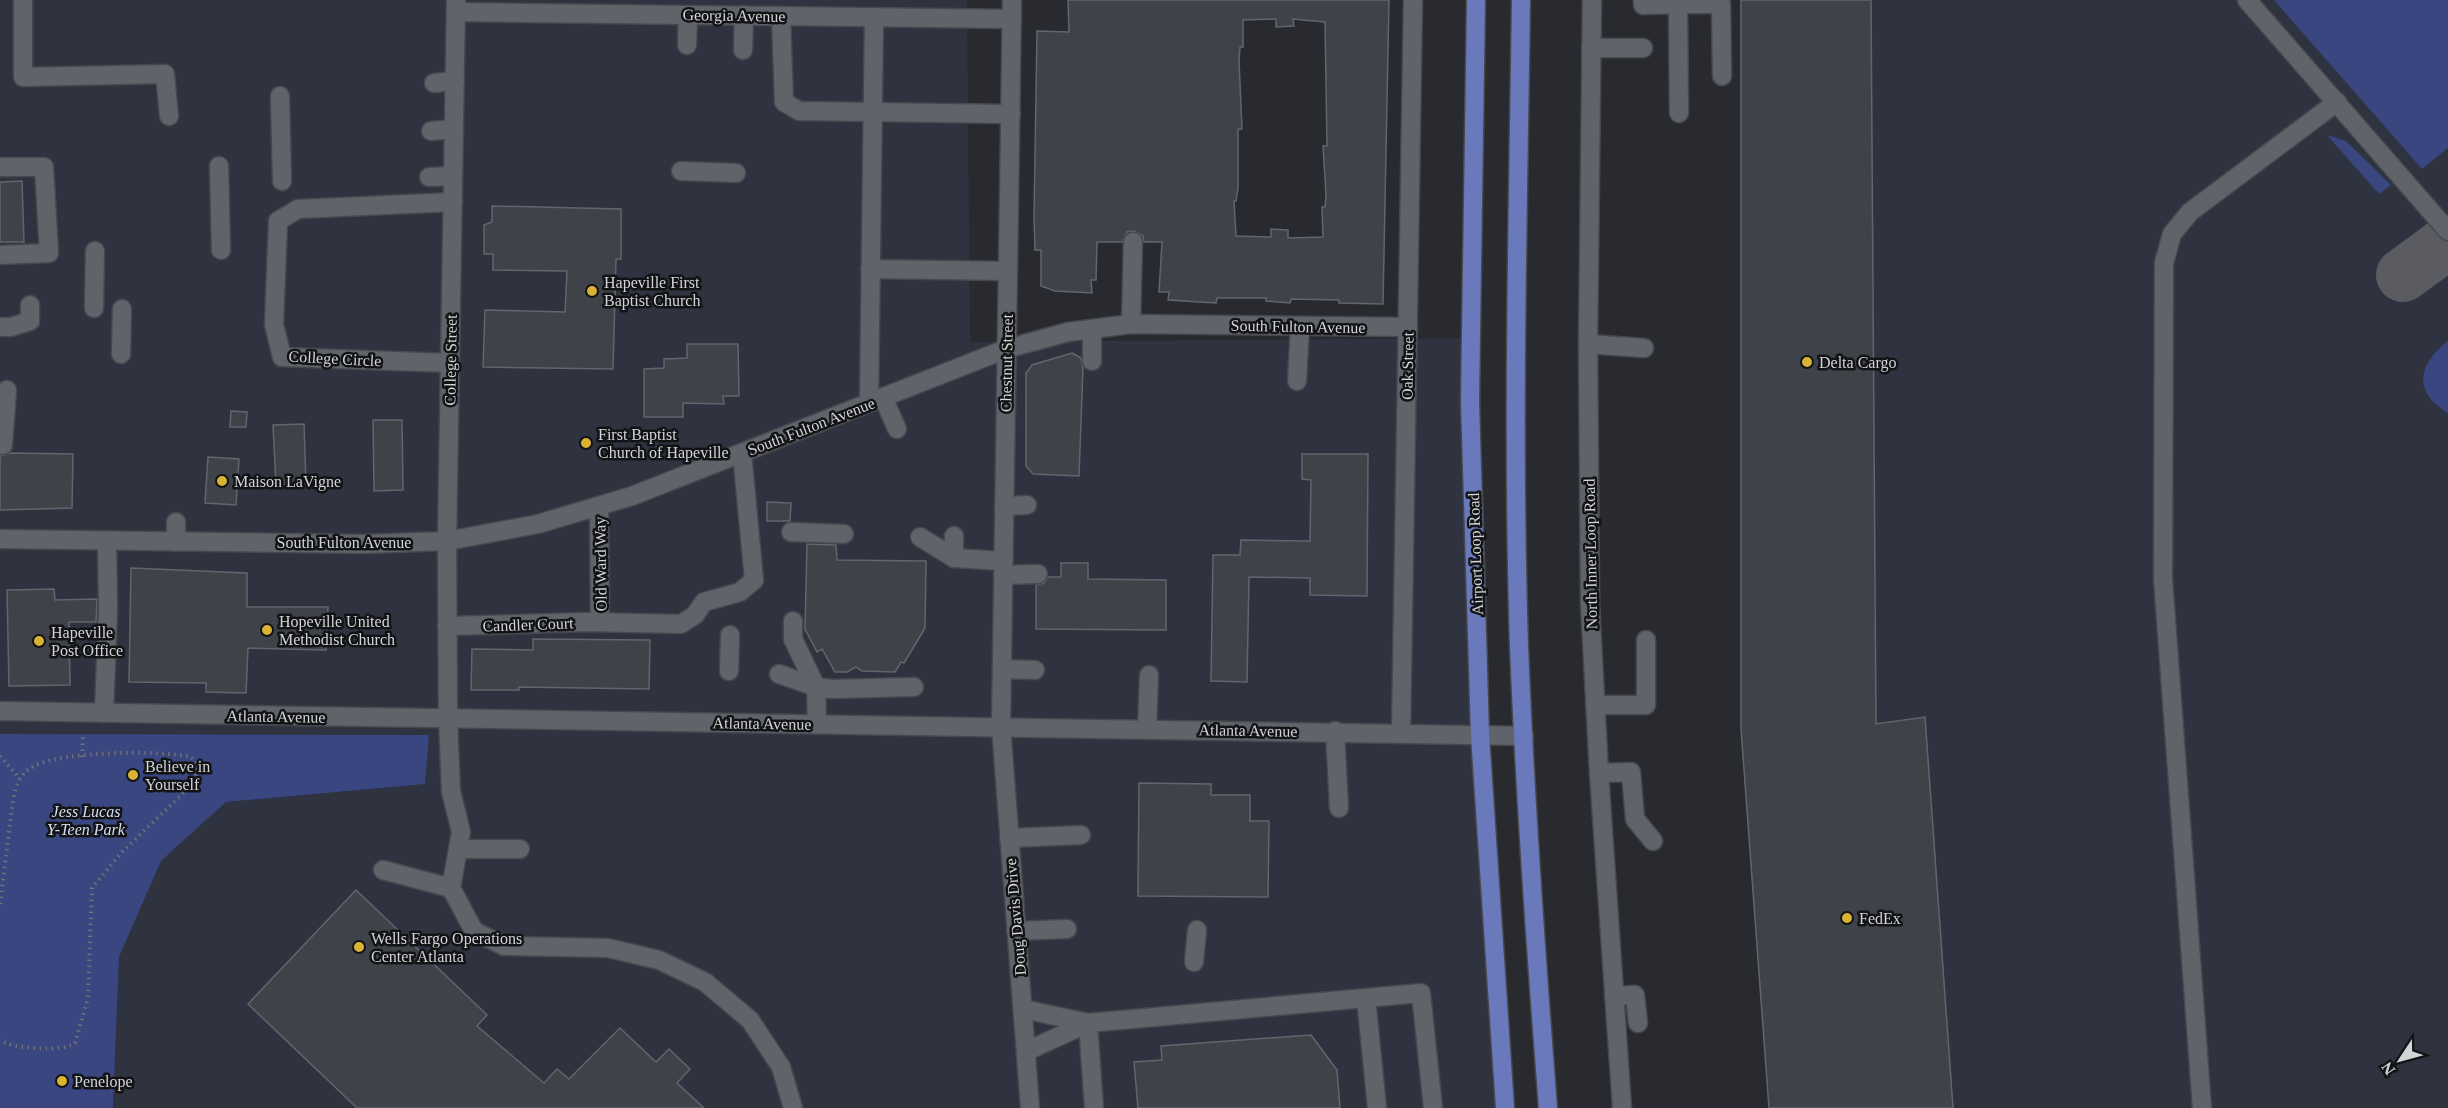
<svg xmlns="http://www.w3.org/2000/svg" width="2448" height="1108" font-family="Georgia,serif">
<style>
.built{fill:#2f333f}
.green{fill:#394680}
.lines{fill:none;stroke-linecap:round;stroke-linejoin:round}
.taxiway{stroke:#5b5c62;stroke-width:54}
.building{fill:#404249;stroke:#63656d;stroke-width:1.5;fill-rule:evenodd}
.minor-casing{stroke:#47484e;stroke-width:21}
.major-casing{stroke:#47484e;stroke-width:21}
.path{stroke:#707176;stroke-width:4;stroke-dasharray:1.5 4.5;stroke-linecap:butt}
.minor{stroke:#61636b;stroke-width:18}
.major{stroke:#6979bb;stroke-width:18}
.poi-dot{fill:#d9b334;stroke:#121315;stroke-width:2}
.labels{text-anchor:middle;stroke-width:5;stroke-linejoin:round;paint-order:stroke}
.street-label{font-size:16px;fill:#d3d4d8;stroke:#121315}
.poi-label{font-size:16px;fill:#d3d4d8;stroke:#121315;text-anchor:start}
.park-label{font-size:16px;font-style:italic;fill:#d7def4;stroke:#121315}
</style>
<rect width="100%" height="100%" fill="#282a30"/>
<g class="built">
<path d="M0,0H967L970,342L1481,338L1482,670L1505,1108H113L119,957L161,861L226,802L425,784L429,735L0,734Z"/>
<path d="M1740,0H2448V1108H1769L1741,729Z"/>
</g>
<g class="green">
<path d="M2274,0H2448V148L2422,169Z"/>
<path d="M2327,135L2346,141L2391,185L2379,194Z"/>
<path d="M2448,341V413C2412,392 2418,364 2448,341Z"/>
<path d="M0,734L429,735L425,784L226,802L161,861L119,957L113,1108H0Z"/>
</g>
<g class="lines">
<path class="taxiway" d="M2403,275L2448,242"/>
</g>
<g class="building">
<path d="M1068,0H1389L1383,304L1339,303V300L1291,299L1290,303L1266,301V298H1217L1216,303L1168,300L1169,292H1159L1162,242H1144L1143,236L1134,231L1127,232L1122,242H1097L1096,280H1091L1092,293L1055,291L1041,286V250H1035L1034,217L1037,31L1069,32ZM1276,19V27L1294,26L1293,19L1325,22L1327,146H1323L1326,195L1325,207H1322L1323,237L1288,238V230L1271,229V237L1236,236L1234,201H1236L1238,188V129H1242L1239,60L1240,47H1243V20Z"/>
<path d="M1741,0H1871L1876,724L1925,717L1953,1108H1769L1741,729Z"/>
<path d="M22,181L24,242H0V182Z"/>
<path d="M492,206L621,209V259H616L613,369L483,367L485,310L565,312L567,271L493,270V254H484V225L492,222Z"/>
<path d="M687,344H738L739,396H723L724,404L683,403V417H644V369L664,368V359L687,358Z"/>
<path d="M1072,353L1081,358L1083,368L1079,476L1033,474L1026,466V373L1032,365Z"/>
<path d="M231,411L247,412L246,427H230Z"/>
<path d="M373,420H402L403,490L374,491Z"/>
<path d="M304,424L306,484L276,485L273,425Z"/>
<path d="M10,453L73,454L72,508L0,510V456Z"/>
<path d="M1302,454H1368L1367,596L1310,595V578L1249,577L1247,682L1211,681L1213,555H1240L1241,540L1310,541L1311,480L1302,479Z"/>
<path d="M208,457L239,459L236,505L205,503Z"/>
<path d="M767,502L791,503L790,521H767Z"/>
<path d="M807,544L836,545L837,560L926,561L925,628L904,663L901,662L895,672L862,671L856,667L847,672H835L822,649L817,652L805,629Z"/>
<path d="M1061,563H1088V579L1166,580V630L1036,629V585L1044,583L1048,577H1061Z"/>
<path d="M131,568L247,573V607H328L326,650L248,648L246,693L206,692V683L129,682Z"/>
<path d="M54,589L55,600L97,599L96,622H69L70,685L9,686L7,590Z"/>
<path d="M533,639L650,640L649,689L519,687V690H471L472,649L533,650Z"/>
<path d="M1139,783L1211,784V795H1250V821H1269L1268,897L1138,896Z"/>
<path d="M356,890L487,1015L477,1026L544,1083L557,1069L569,1079L620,1028L656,1062L669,1049L690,1069L677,1083L704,1108H357L248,1004Z"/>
<path d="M1311,1035L1337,1070L1340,1108H1138L1134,1062L1162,1060L1161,1046Z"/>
</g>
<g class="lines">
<defs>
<g id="minor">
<path d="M23,0V77L165,74L169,116"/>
<path d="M456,0L447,541L448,719L451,791L461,832L451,888L474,931L504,946L608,948L659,960L705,982L750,1020L781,1067L793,1108"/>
<path d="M1012,0L1001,726L1030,1108"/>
<path d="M1592,0L1588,344L1590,603L1599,773L1622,1108"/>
<path d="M1643,0V5L1678,4L1679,113"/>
<path d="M2247,0L2448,231"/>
<path d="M1678,4H1721L1722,76"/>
<path d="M456,12L1012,19"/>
<path d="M781,16L784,102L799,111L1011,114"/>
<path d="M687,45L688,15"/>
<path d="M1591,48H1643"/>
<path d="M743,50L744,15"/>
<path d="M434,83L455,81"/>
<path d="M280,96L282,181"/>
<path d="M431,131L454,129"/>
<path d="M219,166L221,250"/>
<path d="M0,167H44L49,253L0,255"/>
<path d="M681,171L736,173"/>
<path d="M429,177L453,176"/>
<path d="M870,269L1008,271"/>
<path d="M94,308L95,251"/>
<path d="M1131,324L1133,242"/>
<path d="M0,327H11L30,321V305"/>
<path d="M1092,329V361"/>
<path d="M1588,344L1644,348"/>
<path d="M121,354L122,309"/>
<path d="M450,363L282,357L274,325L278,221L298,209L453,202"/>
<path d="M1297,381L1300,326"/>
<path d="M883,397L897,429"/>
<path d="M869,403L874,17"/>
<path d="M0,445H3L7,390"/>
<path d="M599,506L600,622"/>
<path d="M1004,506L1027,505"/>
<path d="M791,532L844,534"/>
<path d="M920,537L954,558L1003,561"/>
<path d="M0,539L364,544L447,541L538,524L632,496L1006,349L1068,332L1131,324L1408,327"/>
<path d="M176,542V522"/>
<path d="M954,558V536"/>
<path d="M1003,575L1038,574"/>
<path d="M793,621V639L816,687L817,724"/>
<path d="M447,626L586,622L681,624L695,615L704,602L740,592L754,580L742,453"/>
<path d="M1002,669L1035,670"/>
<path d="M729,671L730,635"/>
<path d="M779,674L816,687L832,689L914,687"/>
<path d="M1595,705H1646V640"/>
<path d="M0,711L1524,736"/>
<path d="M104,713L108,608L107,541"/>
<path d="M1147,729L1149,675"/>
<path d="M1335,731L1339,808"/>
<path d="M1401,733L1413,0"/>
<path d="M1599,773L1631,772L1635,819L1653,841"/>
<path d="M1009,838L1081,835"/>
<path d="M458,849H520"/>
<path d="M383,870L451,888"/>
<path d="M1016,931L1067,929"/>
<path d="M1194,962L1197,930"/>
<path d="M1614,996L1635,995L1638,1023"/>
<path d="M1366,998L1377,1108"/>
<path d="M1023,1009L1088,1023L1421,993L1433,1108"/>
<path d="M1088,1023L1094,1108"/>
<path d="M1027,1051L1088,1023"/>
<path d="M2202,1108L2163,579L2164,263L2172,234L2190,212L2337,102"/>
</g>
<g id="major">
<path d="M1476,0L1470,401L1480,735L1505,1108"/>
<path d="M1521,0C1518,215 1512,431 1519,646C1525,800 1536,954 1548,1108"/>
</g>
</defs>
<use href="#minor" class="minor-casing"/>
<use href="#major" class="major-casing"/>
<g class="path">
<path d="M0,756L20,779"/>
<path d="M82,757L83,734"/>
<path d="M0,904L13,800C16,785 20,773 34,766C63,751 160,750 191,757L196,763V781L122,852L92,888L88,998L75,1043C63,1052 12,1049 0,1040"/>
</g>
<use href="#minor" class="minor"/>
<use href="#major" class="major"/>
</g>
<g class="poi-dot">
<circle cx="592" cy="291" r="6"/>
<circle cx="1807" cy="362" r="6"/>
<circle cx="586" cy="443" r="6"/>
<circle cx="222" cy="481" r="6"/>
<circle cx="267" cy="630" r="6"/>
<circle cx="39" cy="641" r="6"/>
<circle cx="133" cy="775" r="6"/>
<circle cx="1847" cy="918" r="6"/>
<circle cx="359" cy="947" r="6"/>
<circle cx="62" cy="1081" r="6"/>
</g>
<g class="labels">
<g class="street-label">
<text transform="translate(734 15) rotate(1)" y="6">Georgia Avenue</text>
<text transform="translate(1298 326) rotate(1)" y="6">South Fulton Avenue</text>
<text transform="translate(335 358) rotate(3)" y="6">College Circle</text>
<text transform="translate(450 360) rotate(-89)" y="6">College Street</text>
<text transform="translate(1006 363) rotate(-89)" y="6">Chestnut Street</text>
<text transform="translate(1407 366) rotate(-89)" y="6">Oak Street</text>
<text transform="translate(811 426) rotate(-21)" y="6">South Fulton Avenue</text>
<text x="344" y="548">South Fulton Avenue</text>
<text transform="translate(1475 554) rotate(-92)" y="6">Airport Loop Road</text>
<text transform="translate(1590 554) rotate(-91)" y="6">North Inner Loop Road</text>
<text transform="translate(600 564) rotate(-91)" y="6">Old Ward Way</text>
<text transform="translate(528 624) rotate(-2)" y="6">Candler Court</text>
<text transform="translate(276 716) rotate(1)" y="6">Atlanta Avenue</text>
<text transform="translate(762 723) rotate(1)" y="6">Atlanta Avenue</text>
<text transform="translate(1248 730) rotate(1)" y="6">Atlanta Avenue</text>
<text transform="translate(1015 917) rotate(-95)" y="6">Doug Davis Drive</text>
</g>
<g class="poi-label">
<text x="604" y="288">Hapeville First<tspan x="604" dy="18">Baptist Church</tspan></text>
<text x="1819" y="368">Delta Cargo</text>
<text x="598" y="440">First Baptist<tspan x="598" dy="18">Church of Hapeville</tspan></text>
<text x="234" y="487">Maison LaVigne</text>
<text x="279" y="627">Hopeville United<tspan x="279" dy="18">Methodist Church</tspan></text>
<text x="51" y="638">Hapeville<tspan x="51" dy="18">Post Office</tspan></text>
<text x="145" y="772">Believe in<tspan x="145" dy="18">Yourself</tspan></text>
<text x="1859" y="924">FedEx</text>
<text x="371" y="944">Wells Fargo Operations<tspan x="371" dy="18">Center Atlanta</tspan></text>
<text x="74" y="1087">Penelope</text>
</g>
<g class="park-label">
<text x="86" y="817">Jess Lucas<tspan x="86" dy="18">Y-Teen Park</tspan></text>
</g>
</g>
<g transform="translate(2400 1060) rotate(234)" stroke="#121315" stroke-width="4.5" paint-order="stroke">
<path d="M0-4.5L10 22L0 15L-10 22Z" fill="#d3d4d8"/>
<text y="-9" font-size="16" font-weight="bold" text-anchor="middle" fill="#d3d4d8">N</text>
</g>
</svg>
